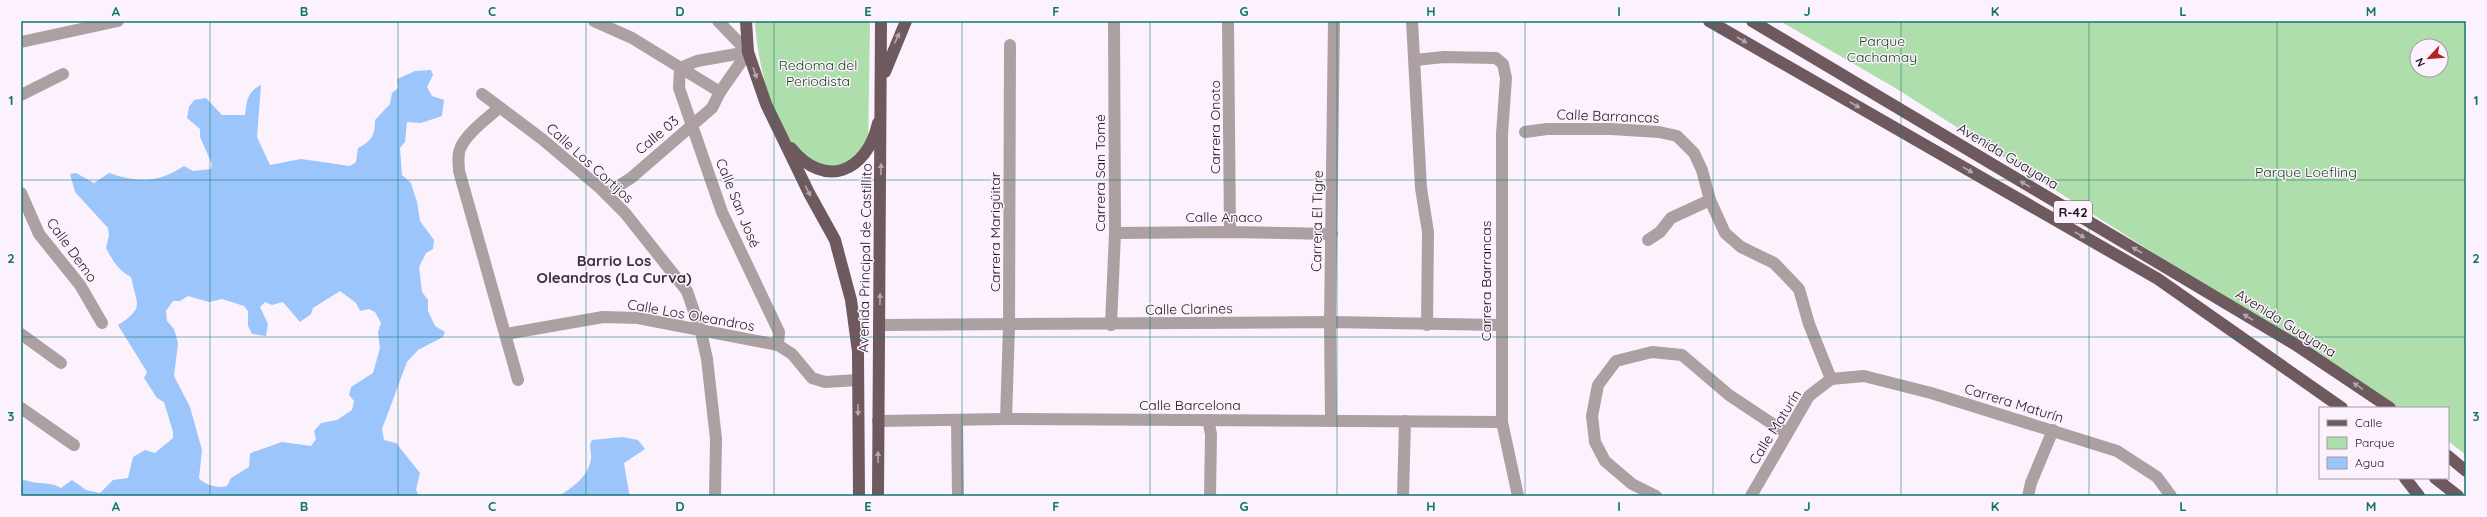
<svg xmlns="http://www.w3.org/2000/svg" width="2487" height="517" font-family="Quicksand,sans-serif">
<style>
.green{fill:#aedeab;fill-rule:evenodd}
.water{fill:#9bc5fb;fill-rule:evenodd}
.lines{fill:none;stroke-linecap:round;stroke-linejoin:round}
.minor{stroke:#aca0a2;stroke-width:12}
.major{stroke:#6e5a5e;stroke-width:12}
.oneway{fill:#b5a6ae}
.grid{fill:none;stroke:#0f766e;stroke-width:1;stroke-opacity:0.55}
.labels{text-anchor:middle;stroke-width:3;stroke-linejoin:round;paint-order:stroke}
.shield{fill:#fcf2fd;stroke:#605961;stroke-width:1}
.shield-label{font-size:13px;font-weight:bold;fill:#1d181e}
.park-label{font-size:14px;fill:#133e13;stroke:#fcf2fd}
.street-label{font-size:14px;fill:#1d181e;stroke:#fcf2fd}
.neighbourhood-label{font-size:15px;font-weight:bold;fill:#3d303f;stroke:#fcf2fd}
.neatline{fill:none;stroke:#0f766e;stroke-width:1.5}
.grid-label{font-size:13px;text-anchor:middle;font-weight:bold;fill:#0f766e}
</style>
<rect width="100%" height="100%" fill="#fcf2fd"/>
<g class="green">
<path d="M755,21H870L868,151L849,168C840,167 826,170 818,166C812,163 803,158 798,153C773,127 756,57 755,21Z"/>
<path d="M1780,21H2466V455L2448,441V408H2396L1897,89ZM2417,46H2441V70H2417Z"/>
</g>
<g class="water">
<path d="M431,70L433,75L427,87L432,96L444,100L442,116L421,123L407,122L405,142L400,148L402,175L411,183L417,202L420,221L434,240L433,249L426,253L419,267L422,292L428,300V311L435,326L445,332L443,337L418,350L407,362L382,429L384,440L396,443L420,473L416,490L419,496H21V481L25,480C39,485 49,481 61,488L72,480L86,490L100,493L113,480L128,478L133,457L145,450L155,453L173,438V432L164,402L157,398L144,378L147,372L118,325C145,307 137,306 131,277C118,270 113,261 106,248L109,235L108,228L75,192L70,174L76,173L94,183L109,173C139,183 158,183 184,166L193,171L211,169L212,164L200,137V129L187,118L189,107L194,100L206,98L222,115H245C247,100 247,92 261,85L257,137L270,165L301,159L350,166L356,162L358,148C372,141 375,135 375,120L390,104L392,93L398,88L397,79L415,71ZM340,291L356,303L360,311L369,309L375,312L381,323L378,332L380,348L373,373L351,387L349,395L354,401L352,410L337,420L321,423L314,431L316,439L311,446L282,442L253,452L250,454L249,467L231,478L227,486C218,489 205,485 199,478L202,450L190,407L174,376L178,343L174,329L167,321L166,311L173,301H180L188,296L209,302L222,299L244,306L248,311V326L252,334L266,336L268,324L260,307L265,302L272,305L283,302L300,322L311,314L313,308Z"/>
<path d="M622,437L638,440L645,449L624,463L629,493L632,496H559C573,487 588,477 591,459C592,452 588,447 592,440Z"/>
</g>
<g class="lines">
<g class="minor">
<path d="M594,21L632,38L720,92"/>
<path d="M718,21L748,52"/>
<path d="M1228,21L1230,232"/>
<path d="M1412,21L1421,188L1428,232L1427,325"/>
<path d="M21,42L118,21"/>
<path d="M748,52L697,61L680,68L679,88L722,212L779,332L778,345"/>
<path d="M1415,60L1444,57L1496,58L1503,64L1506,78L1502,134V422L1518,496"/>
<path d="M482,94L542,139L600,188L625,213L687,291L701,332L707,359L716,439L715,496"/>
<path d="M21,95L63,74"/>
<path d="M499,108C486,119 466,134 460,149C457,156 459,165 459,171L518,380"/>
<path d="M1525,132L1547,129H1611L1659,132L1677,136L1694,153L1702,170L1710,200L1725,233L1741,247L1774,263L1799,289L1809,324L1831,379"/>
<path d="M21,193L39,234L80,285L102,323"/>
<path d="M606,194L631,178L712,108L720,92L748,52"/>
<path d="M1115,233L1230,232L1332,234"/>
<path d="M1648,240L1660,232L1671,218L1710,200"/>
<path d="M879,325L1330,322L1500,325"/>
<path d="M1111,325L1115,233L1114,21"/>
<path d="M21,334L61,363"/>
<path d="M506,334L603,317L638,318L778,345L792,354L812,378L825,382L858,380"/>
<path d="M1831,379L1864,376L1931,393L2117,451L2157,477L2171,496"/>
<path d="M21,408L74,445"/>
<path d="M1006,419L1009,326L1010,45"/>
<path d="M957,420L958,496"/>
<path d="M1208,420L1211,434L1210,496"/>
<path d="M878,421L1006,419L1502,422"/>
<path d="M1331,421L1330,322L1334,21"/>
<path d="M1403,496L1405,421"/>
<path d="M1656,496L1632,484L1605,461L1595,442L1592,416L1598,385L1616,361L1652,352L1682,355L1729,395L1786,433"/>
<path d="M1751,496L1809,396L1831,379"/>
<path d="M2028,496L2031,483L2053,430"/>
</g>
<g class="major">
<path d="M746,21L748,52L766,104L809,193L835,240L851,300L858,352L859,496"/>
<path d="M1709,21L2158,279L2342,408"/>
<path d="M1752,21L2296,345L2390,408"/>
<path d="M885,72L906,21"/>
<path d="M791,148C825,190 867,172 878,123"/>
<path d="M2448,456L2466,471"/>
<path d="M2405,478L2419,496"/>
<path d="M2435,478L2458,496"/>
<path d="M878,496L881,21"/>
</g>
</g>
<defs><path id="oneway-solid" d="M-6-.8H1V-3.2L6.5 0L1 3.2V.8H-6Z"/></defs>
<g class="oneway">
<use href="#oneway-solid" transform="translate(897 38) rotate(-66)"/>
<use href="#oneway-solid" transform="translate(1742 40) rotate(30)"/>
<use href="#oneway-solid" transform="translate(755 73) rotate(71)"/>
<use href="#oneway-solid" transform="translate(1855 105) rotate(30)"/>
<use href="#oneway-solid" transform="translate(881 169) rotate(-89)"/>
<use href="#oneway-solid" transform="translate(1968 170) rotate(30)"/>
<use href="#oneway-solid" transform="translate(2025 184) rotate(-149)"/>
<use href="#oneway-solid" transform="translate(808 191) rotate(63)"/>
<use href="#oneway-solid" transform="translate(2080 235) rotate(30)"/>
<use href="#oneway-solid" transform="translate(2137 250) rotate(-149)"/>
<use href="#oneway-solid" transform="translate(880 299) rotate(-89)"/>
<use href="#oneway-solid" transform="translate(2248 317) rotate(-149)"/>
<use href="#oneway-solid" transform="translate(2358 386) rotate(-146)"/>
<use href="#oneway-solid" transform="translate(858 410) rotate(89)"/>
<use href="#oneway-solid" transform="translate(878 457) rotate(-90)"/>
</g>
<path class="grid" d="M210,21V496M398,21V496M586,21V496M774,21V496M962,21V496M1150,21V496M1337,21V496M1525,21V496M1713,21V496M1901,21V496M2089,21V496M2277,21V496M21,180H2466M21,337H2466"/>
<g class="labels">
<rect class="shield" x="2054" y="201" width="38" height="22" rx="3"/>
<g class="shield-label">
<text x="2073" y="217">R-42</text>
</g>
<g class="park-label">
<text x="1882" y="46">Parque<tspan x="1882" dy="16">Cachamay</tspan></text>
<text x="818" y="70">Redoma del<tspan x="818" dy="16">Periodista</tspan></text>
<text x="2306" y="177">Parque Loefling</text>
</g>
<g class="street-label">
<text transform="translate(1608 116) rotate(2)" y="5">Calle Barrancas</text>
<text transform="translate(1215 127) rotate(-90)" y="5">Carrera Onoto</text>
<text transform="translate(657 135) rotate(-40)" y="5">Calle 03</text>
<text transform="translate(2008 156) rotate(31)" y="5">Avenida Guayana</text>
<text transform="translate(590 163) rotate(42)" y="5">Calle Los Cortijos</text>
<text transform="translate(1100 173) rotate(-90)" y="5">Carrera San Tomé</text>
<text transform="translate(738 203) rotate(68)" y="5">Calle San José</text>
<text x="1224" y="222">Calle Anaco</text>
<text transform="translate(1317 221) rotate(-89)" y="5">Carrera El Tigre</text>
<text transform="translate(995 232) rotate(-90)" y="5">Carrera Marigüitar</text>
<text transform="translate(72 250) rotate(54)" y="5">Calle Demo</text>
<text transform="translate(865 258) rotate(-89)" y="5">Avenida Principal de Castillito</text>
<text transform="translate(1486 281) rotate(-90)" y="5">Carrera Barrancas</text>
<text transform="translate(1189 309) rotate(-1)" y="5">Calle Clarines</text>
<text transform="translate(691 315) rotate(10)" y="5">Calle Los Oleandros</text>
<text transform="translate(2286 323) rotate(32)" y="5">Avenida Guayana</text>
<text transform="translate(2014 403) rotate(17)" y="5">Carrera Maturín</text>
<text x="1190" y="410">Calle Barcelona</text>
<text transform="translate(1775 427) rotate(-58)" y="5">Calle Maturín</text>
</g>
<g class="neighbourhood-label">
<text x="614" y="266">Barrio Los<tspan x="614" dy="17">Oleandros (La Curva)</tspan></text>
</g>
</g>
<rect width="2487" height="517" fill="none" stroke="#fcf2fd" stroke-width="44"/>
<rect x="2319" y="407" width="130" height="72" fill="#fcf2fd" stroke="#a39ba4"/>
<rect x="2327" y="420" width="20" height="6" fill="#6e5a5e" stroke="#a39ba4"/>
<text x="2355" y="427" font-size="12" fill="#1d181e">Calle</text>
<rect x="2327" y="437" width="20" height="12" fill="#aedeab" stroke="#a39ba4"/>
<text x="2355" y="447" font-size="12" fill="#1d181e">Parque</text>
<rect x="2327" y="457" width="20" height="12" fill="#9bc5fb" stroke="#a39ba4"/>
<text x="2355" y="467" font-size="12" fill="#1d181e">Agua</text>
<g transform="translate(2429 58) rotate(244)"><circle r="19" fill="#fcf2fd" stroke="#a39ba4"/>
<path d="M0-3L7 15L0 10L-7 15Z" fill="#b32324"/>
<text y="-6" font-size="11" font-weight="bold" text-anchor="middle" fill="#1d181e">N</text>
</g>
<rect x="22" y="22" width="2443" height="473" class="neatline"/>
<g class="grid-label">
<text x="116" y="16">A</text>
<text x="304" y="16">B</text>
<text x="492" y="16">C</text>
<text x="680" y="16">D</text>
<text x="868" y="16">E</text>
<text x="1056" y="16">F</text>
<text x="1244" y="16">G</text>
<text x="1431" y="16">H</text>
<text x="1619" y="16">I</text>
<text x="1807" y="16">J</text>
<text x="1995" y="16">K</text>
<text x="2183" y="16">L</text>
<text x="2371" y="16">M</text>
<text x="11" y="105">1</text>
<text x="2476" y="105">1</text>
<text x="11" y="263">2</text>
<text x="2476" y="263">2</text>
<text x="11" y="421">3</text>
<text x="2476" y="421">3</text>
<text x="116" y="511">A</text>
<text x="304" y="511">B</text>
<text x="492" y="511">C</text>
<text x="680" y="511">D</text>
<text x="868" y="511">E</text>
<text x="1056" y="511">F</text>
<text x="1244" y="511">G</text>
<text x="1431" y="511">H</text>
<text x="1619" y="511">I</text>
<text x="1807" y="511">J</text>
<text x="1995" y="511">K</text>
<text x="2183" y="511">L</text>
<text x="2371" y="511">M</text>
</g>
</svg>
